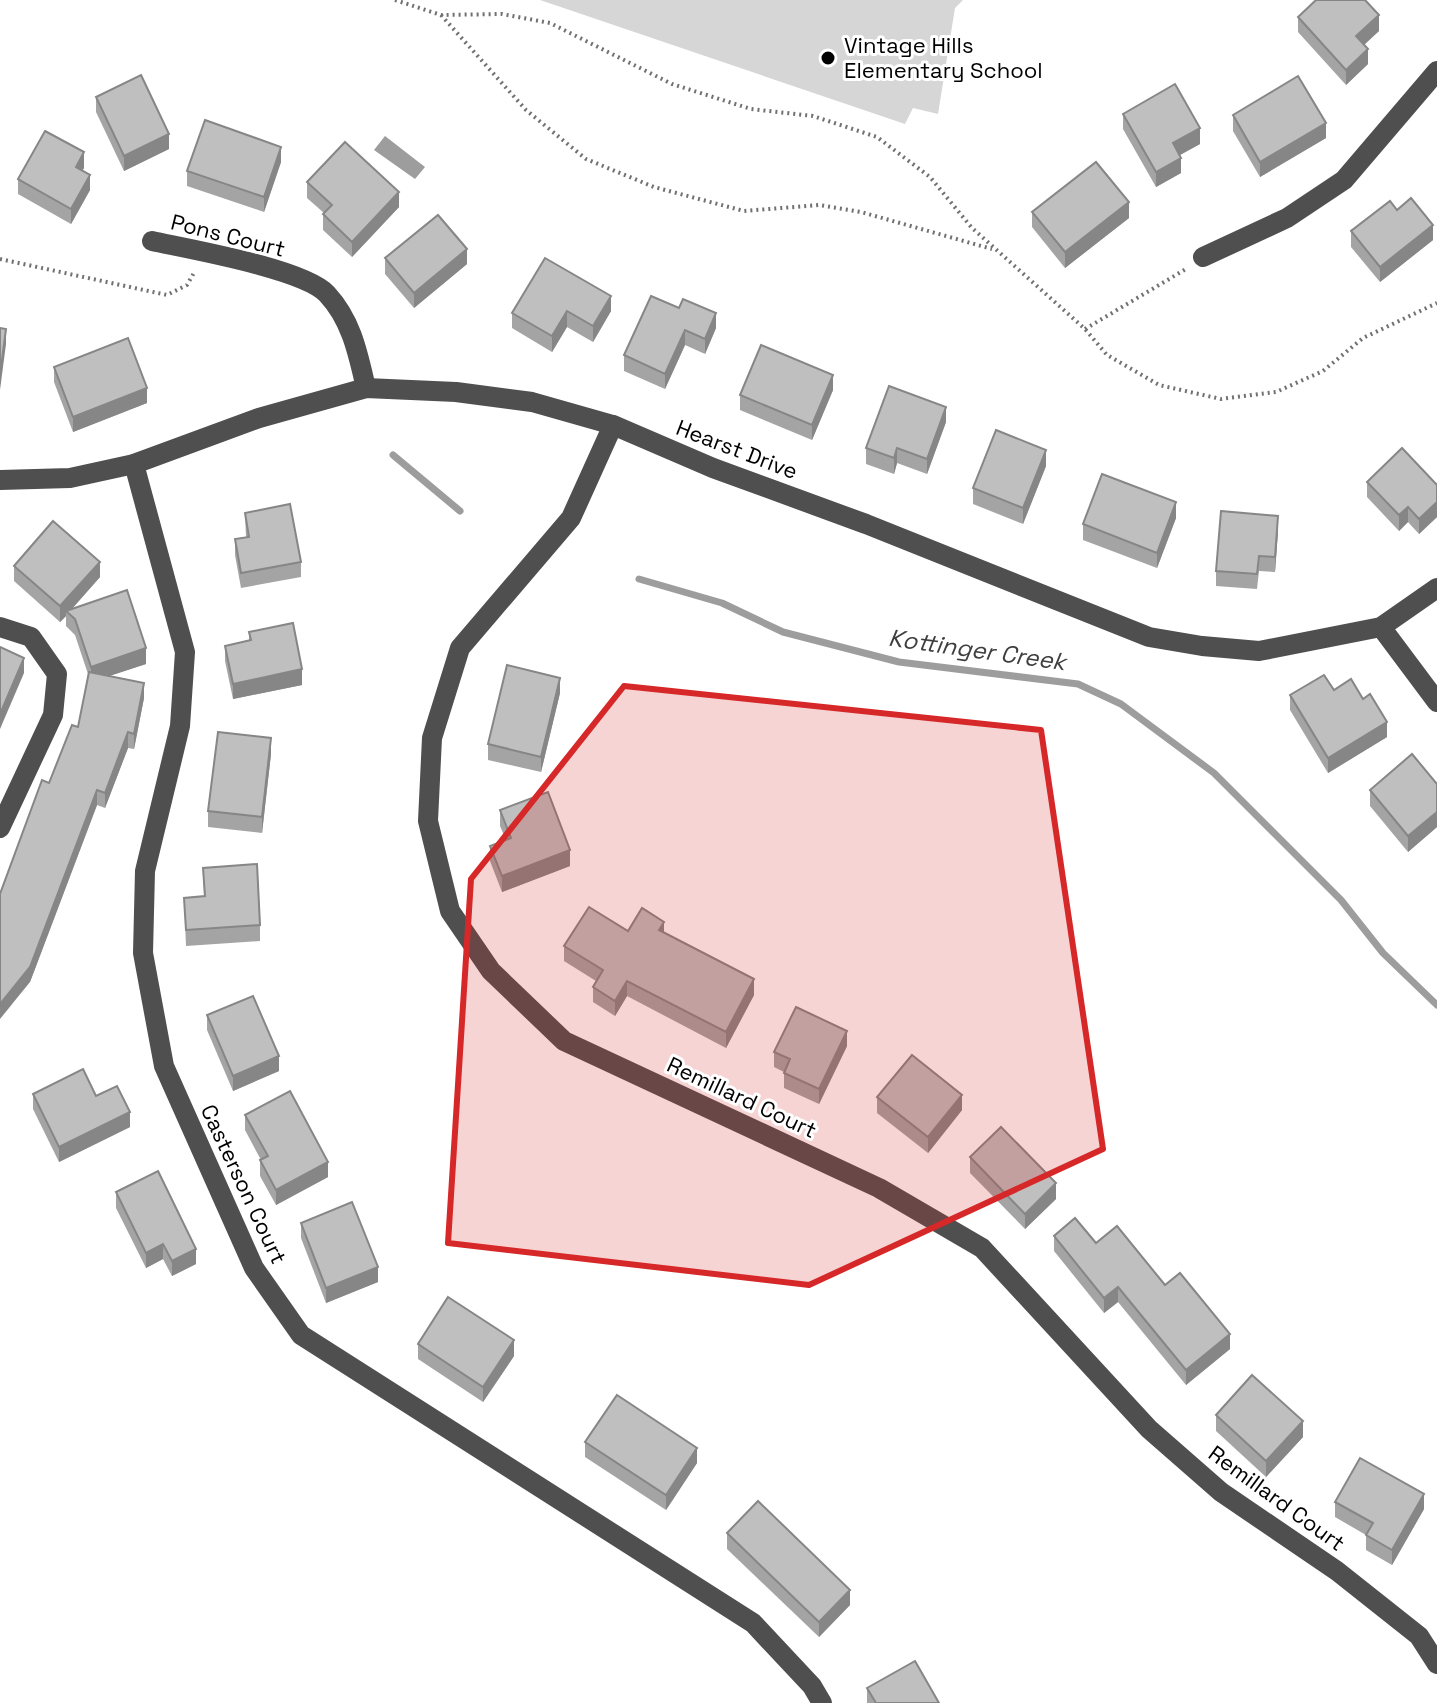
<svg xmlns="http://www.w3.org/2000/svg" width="1437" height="1703" font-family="'Space Grotesk',sans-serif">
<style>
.green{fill:#d6d6d6}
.water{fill:#9d9d9d}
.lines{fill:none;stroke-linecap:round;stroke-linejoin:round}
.stream{stroke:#9d9d9d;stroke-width:7}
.path{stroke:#717171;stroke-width:4;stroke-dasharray:2 4;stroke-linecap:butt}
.minor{stroke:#4f4f4f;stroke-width:20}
.wall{fill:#a4a4a4}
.shaded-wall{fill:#868686}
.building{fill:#bfbfbf;stroke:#868686;stroke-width:2}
.marked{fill:#d62828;fill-opacity:0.2;stroke:#d62828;stroke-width:6;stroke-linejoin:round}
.poi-dot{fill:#000;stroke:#fff;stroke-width:3}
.labels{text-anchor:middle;stroke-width:6;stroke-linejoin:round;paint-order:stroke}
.poi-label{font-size:22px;fill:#000;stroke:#fff;text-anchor:start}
.street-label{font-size:22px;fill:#000;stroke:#fff}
.water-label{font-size:24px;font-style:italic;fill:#3e3e3e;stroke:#fff}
</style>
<rect width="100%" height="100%" fill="#fff"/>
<path class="green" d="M540,0H963L955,8L938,114L913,108L905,124Z"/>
<path class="water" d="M385,136L425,167L415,179L374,150Z"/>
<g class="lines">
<g class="stream">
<path d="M393,455L460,511"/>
<path d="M639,579L722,603L783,632L899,662L1078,684L1121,704L1214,773L1341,900L1383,953L1437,1005"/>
</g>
<g class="path">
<path d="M395,0L441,15L502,14L550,23L672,84L751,109L813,116L877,137L930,177L972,228L1085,329L1107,355L1159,385L1221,399L1276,392L1323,371L1363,338L1437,303"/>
<path d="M441,15L526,110L586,159L654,187L744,211L819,205L861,212L992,249"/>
<path d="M0,259L167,295L187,285L195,271"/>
<path d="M1085,329L1186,269"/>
</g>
<g class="minor">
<path d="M152,241C189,249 304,269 327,294C352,321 358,354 366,388"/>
<path d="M1203,257L1287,218L1344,180L1437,71"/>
<path d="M613,425L571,518L460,648L432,738L428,821L450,911L491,971L564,1041L879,1188L982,1248L1149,1429L1221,1492L1337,1571L1419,1636L1437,1664"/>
<path d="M134,464L185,652L180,726L145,871L143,953L164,1066L254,1268L301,1335L753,1623L812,1686L822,1703"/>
<path d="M0,480L70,478L134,464L259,418L366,388L456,392L532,402L613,425L713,468L866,524L1149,637L1202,646L1259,651L1381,627L1437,588"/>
<path d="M0,627L31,637L57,674L53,715L0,828"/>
<path d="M1381,627L1437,702"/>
</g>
</g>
<g class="wall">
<path d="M1298,17L1379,31L1364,45L1368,64L1346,85L1298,32Z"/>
<path d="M96,97L169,149L124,171L96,112Z"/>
<path d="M1123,114L1200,144L1179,155L1181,173L1156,187L1123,129Z"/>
<path d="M1233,115L1326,138L1260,177L1233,131Z"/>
<path d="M281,162L264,212L187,186V171Z"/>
<path d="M84,168L82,170L90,190L71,224L18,194V179Z"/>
<path d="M307,182L399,207L352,257L323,230V214L324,213L307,198Z"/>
<path d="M1397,210L1433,240L1380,282L1351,247V231Z"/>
<path d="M1032,212L1129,218L1065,268L1032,227Z"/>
<path d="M385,258L467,264L414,308L385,274Z"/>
<path d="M651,296L716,328L705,354L685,345L665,389L624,371V355Z"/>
<path d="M611,311L593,342L567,327L552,352L512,328V313Z"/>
<path d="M54,367L147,403L73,432L54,382Z"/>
<path d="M833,390L812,440L740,410V395Z"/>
<path d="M946,422L927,474L897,463L894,474L866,464V448Z"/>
<path d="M1046,466L1023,524L973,504V488Z"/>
<path d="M1367,482L1437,485V517L1419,534L1408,522L1399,531L1367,497Z"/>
<path d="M245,513L301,562V577L241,588L235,555V539L246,537Z"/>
<path d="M1176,518L1157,568L1083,540V524Z"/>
<path d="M1278,531L1275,572L1259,571L1257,589L1216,586V571Z"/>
<path d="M14,566L100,577L72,609L146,664L109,676L144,698L134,749L128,748L105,808L97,805L30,982L49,783L78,727L88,674L75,635L66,626V616L60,622L14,581Z"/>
<path d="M249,632L302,685L233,699L225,661V646L249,640Z"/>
<path d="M1334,690L1387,737L1328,773L1290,710V695Z"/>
<path d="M560,693L541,772L488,760V744Z"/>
<path d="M271,754L262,833L208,827V811Z"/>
<path d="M1437,784V827L1408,852L1370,806V790Z"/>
<path d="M500,810L570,866L502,892L490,861V846L506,840L500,826Z"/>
<path d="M203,868L260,925V941L186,946L184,898L204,896Z"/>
<path d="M628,931L664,933L754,995L726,1048L627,996L615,1016L593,1002V987L596,981L564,961V946Z"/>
<path d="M207,1015L279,1071L233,1091L207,1030Z"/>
<path d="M847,1046L819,1104L784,1088V1072L774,1067V1052Z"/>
<path d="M33,1094L96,1096L130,1127L59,1162L33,1109Z"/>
<path d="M877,1097L962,1110L928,1153L877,1113Z"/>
<path d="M245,1115L328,1177L276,1205L260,1176V1160H261L245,1130Z"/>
<path d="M970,1157L1056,1199L1025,1229L970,1173Z"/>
<path d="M116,1192L196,1264L172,1276L163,1259L146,1268L116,1208Z"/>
<path d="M301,1223L378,1282L326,1303L301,1238Z"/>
<path d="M1054,1236L1096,1243L1165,1285L1230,1349L1186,1385L1118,1302L1104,1313L1054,1251Z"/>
<path d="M418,1344L514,1356L483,1402L418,1359Z"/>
<path d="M1216,1415L1303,1437L1266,1477L1216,1431Z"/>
<path d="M585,1442L697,1463L666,1510L585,1457Z"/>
<path d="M1335,1502L1424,1509L1392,1565L1366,1550V1535L1335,1517Z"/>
<path d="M727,1533L850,1605L819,1637L727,1549Z"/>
<path d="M867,1688L939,1703H867Z"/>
</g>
<g class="shaded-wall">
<path d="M1379,15V31L1356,52V36Z"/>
<path d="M1368,49V64L1346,85V70Z"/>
<path d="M1326,123V138L1260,177V162Z"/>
<path d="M1200,128V144L1173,159V143Z"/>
<path d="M169,134V149L124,171V156Z"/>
<path d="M281,147V162L264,212V197Z"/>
<path d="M84,152V168L76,182V167Z"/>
<path d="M1181,158V173L1156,187V172Z"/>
<path d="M90,175V190L71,224V209Z"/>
<path d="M399,192V207L352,257V242Z"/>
<path d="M1129,202V218L1065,268V252Z"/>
<path d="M1433,225V240L1380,282V267Z"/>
<path d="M467,249V264L414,308V293Z"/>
<path d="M611,296V311L593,342V326Z"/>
<path d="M567,311V327L552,352V336Z"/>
<path d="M716,313V328L705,354V339Z"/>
<path d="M6,329V344L0,390V375Z"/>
<path d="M685,330V345L665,389V374Z"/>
<path d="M833,375V390L812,440V425Z"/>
<path d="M147,388V403L73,432V417Z"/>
<path d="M946,407V422L927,474V459Z"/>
<path d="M897,448V463L894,474V458Z"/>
<path d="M1046,450V466L1023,524V508Z"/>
<path d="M1176,502V518L1157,568V553Z"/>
<path d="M1437,502V517L1419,534V519Z"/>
<path d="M1408,507V522L1399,531V515Z"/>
<path d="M1278,516V531L1275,572V557Z"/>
<path d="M100,562V577L68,613L66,611V616L60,622V606Z"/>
<path d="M146,648V664L91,682V667Z"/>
<path d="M24,658V673L0,729V714Z"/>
<path d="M302,669V685L233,699V684Z"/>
<path d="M560,678V693L541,772V757Z"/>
<path d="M144,683V698L134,749V734Z"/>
<path d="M1387,722V737L1328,773V758Z"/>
<path d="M128,732V748L105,808V793Z"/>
<path d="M271,738V754L262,833V817Z"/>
<path d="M97,790V805L30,982L0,1019V1004Z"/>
<path d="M1437,812V827L1408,852V836Z"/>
<path d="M570,850V866L502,892V876Z"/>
<path d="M664,922V937L659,930Z"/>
<path d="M754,979V995L726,1048V1032Z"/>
<path d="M627,981V996L615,1016V1001Z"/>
<path d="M847,1031V1046L819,1104V1089Z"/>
<path d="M279,1056V1071L233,1091V1076Z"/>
<path d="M962,1095V1110L928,1153V1137Z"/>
<path d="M130,1112V1127L59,1162V1147Z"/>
<path d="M328,1162V1177L276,1205V1190Z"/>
<path d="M1056,1183V1199L1025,1229V1214Z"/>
<path d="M163,1244V1259L146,1268V1253Z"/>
<path d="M196,1249V1264L172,1276V1261Z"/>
<path d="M378,1267V1282L326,1303V1288Z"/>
<path d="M1118,1287V1302L1104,1313V1298Z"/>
<path d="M1230,1334V1349L1186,1385V1370Z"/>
<path d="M514,1340V1356L483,1402V1387Z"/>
<path d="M1303,1421V1437L1266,1477V1461Z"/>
<path d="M697,1448V1463L666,1510V1495Z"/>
<path d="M1424,1494V1509L1392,1565V1550Z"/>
<path d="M850,1590V1605L819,1637V1622Z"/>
</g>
<g class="building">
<path d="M1316,0H1365L1379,15L1356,36L1368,49L1346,70L1298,17Z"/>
<path d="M141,75L169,134L124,156L96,97Z"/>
<path d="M1298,76L1326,123L1260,162L1233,115Z"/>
<path d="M1175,84L1200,128L1173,143L1181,158L1156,172L1123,114Z"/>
<path d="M205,120L281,147L264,197L187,171Z"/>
<path d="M45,131L84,152L76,167L90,175L71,209L18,179Z"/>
<path d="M345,142L399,192L352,242L323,214L332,205L307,182Z"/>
<path d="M1096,162L1129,202L1065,252L1032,212Z"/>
<path d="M1411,198L1433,225L1380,267L1351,231L1390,201L1397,210Z"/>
<path d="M438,215L467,249L414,293L385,258Z"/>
<path d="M545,258L611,296L593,326L567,311L552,336L512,313Z"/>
<path d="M651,296L679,308L683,299L716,313L705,339L685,330L665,374L624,355Z"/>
<path d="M0,328L6,329L0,375Z"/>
<path d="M128,338L147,388L73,417L54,367Z"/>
<path d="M761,345L833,375L812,425L740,395Z"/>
<path d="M889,386L946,407L927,459L897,448L894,458L866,448Z"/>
<path d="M996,430L1046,450L1023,508L973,488Z"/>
<path d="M1402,448L1437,485V502L1419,519L1408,507L1399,515L1367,482Z"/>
<path d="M1102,474L1176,502L1157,553L1083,524Z"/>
<path d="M290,504L301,562L241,573L235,539L249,537L245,513Z"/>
<path d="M1221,511L1278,516L1275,557L1259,556L1257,574L1216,571Z"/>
<path d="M53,521L100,562L60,606L14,566Z"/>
<path d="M127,590L146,648L91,667L75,619L66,611Z"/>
<path d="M293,623L302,669L233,684L225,646L251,640L249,632Z"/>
<path d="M0,647L24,658L0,714Z"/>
<path d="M507,665L560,678L541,757L488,744Z"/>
<path d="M89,672L144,683L134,734L128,732L105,793L97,790L30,967L0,1004V894L42,780L49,783L72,725L78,727Z"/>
<path d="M1324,675L1334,690L1351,679L1363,699L1370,694L1387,722L1328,758L1290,695Z"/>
<path d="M218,732L271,738L262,817L208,811Z"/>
<path d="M1412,754L1437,784V812L1408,836L1370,790Z"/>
<path d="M548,792L570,850L502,876L490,846L511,838L500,810Z"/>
<path d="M257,864L260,925L186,930L184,898L205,896L203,868Z"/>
<path d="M589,907L628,931L642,908L664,922L659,930L754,979L726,1032L627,981L615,1001L593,987L603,970L564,946Z"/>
<path d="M253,996L279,1056L233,1076L207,1015Z"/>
<path d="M796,1007L847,1031L819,1089L784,1073L790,1059L774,1052Z"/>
<path d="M912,1055L962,1095L928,1137L877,1097Z"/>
<path d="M83,1069L96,1096L117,1086L130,1112L59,1147L33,1094Z"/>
<path d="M290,1091L328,1162L276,1190L260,1160L268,1156L245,1115Z"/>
<path d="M1001,1127L1056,1183L1025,1214L970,1157Z"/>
<path d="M158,1171L196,1249L172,1261L163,1244L146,1253L116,1192Z"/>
<path d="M352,1202L378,1267L326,1288L301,1223Z"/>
<path d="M1075,1218L1096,1243L1117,1226L1165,1285L1180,1273L1230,1334L1186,1370L1118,1287L1104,1298L1054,1236Z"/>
<path d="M448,1297L514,1340L483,1387L418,1344Z"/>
<path d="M1252,1375L1303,1421L1266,1461L1216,1415Z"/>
<path d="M617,1395L697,1448L666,1495L585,1442Z"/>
<path d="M1360,1458L1424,1494L1392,1550L1366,1535L1373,1523L1335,1502Z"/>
<path d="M758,1501L850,1590L819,1622L727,1533Z"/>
<path d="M915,1661L939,1703H876L867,1688Z"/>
</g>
<path class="marked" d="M624,686L1041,730L1103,1149L809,1285L448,1243L471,879Z"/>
<circle class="poi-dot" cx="828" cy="58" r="8"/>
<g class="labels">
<g class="poi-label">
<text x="844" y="53">Vintage Hills<tspan x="844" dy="25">Elementary School</tspan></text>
</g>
<g class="street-label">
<text transform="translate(228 235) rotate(14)" y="8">Pons Court</text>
<text transform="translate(737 449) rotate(21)" y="8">Hearst Drive</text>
<text transform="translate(742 1097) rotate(25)" y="8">Remillard Court</text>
<text transform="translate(244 1184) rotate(65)" y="8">Casterson Court</text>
<text transform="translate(1277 1498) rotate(36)" y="8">Remillard Court</text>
</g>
<g class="water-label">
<text transform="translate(977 650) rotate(8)" y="8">Kottinger Creek</text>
</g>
</g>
</svg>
